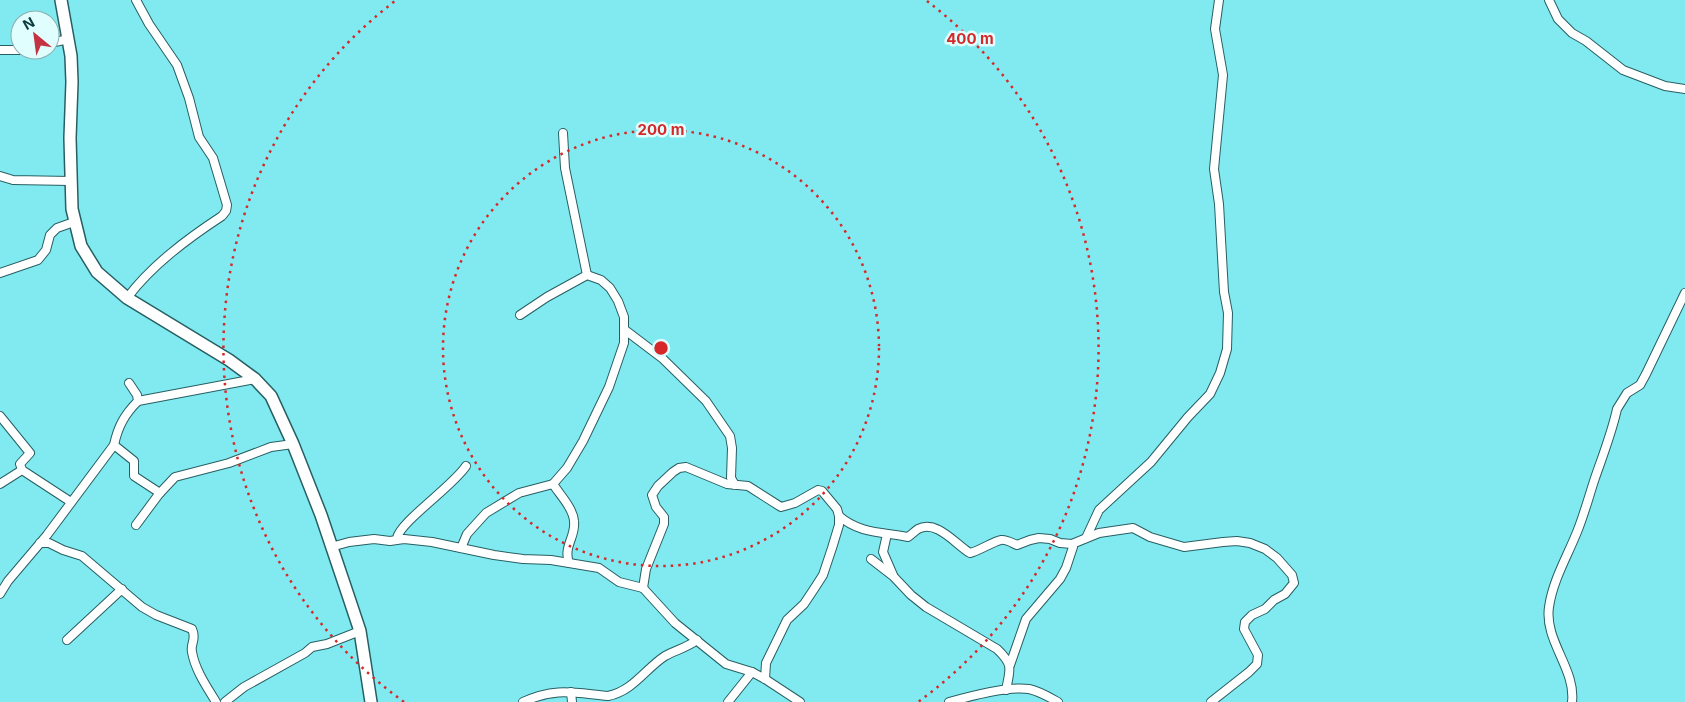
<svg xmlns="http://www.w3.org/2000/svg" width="1685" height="702" font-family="Inter,sans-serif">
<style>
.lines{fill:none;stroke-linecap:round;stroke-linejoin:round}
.minor-casing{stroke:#275f63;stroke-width:10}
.secondary-casing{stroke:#275f63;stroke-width:14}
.minor{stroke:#fff;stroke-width:8}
.secondary{stroke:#fff;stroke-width:11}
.ring{fill:none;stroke:#d62828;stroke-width:2.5;stroke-dasharray:2.5 5}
.centre{fill:#d62828;stroke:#e1feff;stroke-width:2.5}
.ring-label{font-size:15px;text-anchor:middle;font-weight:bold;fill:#d62828;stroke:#e1feff;stroke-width:5;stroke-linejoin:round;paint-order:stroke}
</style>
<rect width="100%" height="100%" fill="#81eaf0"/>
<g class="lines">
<defs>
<g id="minor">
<path d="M1549,0L1558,19L1572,33L1586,41L1623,70L1665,86L1685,89"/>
<path d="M50,43L69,39"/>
<path d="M0,50H22"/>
<path d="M563,133L565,168L587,275"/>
<path d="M0,176L13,180L71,181"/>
<path d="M0,273L38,260L46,250L50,235L57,228L74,222"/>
<path d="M127,298C152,265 187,239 222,216L226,211L227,205L213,158L199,137L189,98L177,65L149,24L136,0"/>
<path d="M520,315L547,297L587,275L601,280L610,288L618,301L624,317V343L609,387L583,441L567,468L553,484C560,495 573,508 574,521C576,537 563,546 569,563"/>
<path d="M625,330L662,358L706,401L730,436L732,448L731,478L735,485"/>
<path d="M138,401L255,379"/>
<path d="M0,416L30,453L20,464L22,470L71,502"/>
<path d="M114,445L134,461V476L160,493"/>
<path d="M0,484L22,470"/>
<path d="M839,516C860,534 883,532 908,537C912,534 915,531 918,529C937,519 956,545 970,553C979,551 994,541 1001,540C1006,539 1012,543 1017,545L1030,540L1039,538L1050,539L1060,543L1072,544L1073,547L1066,568L1060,579L1026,619L1010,665"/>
<path d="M136,525L159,494L175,477L229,463L271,447L293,444"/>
<path d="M887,534L883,552L893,575"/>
<path d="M1086,538L1099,510L1151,462L1188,417L1210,394L1220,373L1227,349L1228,313L1224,292L1219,204L1214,169L1223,75L1215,29L1219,0"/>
<path d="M402,539L397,538C400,522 453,486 466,466"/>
<path d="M40,543H49L63,550L82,556L142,607L156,615L192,629C197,640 190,643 192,652C195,670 207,687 216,702"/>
<path d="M1072,544L1099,533L1133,528L1150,537L1184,547L1223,542L1237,541L1250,543L1265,549L1277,558L1292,575L1294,583L1285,594L1274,600L1265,609L1252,615L1245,622L1244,629L1258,655L1257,664L1249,672L1211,702"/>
<path d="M331,547L349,542L374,539L390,541L404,539L432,542L494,555L523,559L551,560L599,568L619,582L643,588L675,623L726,664L752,672L765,679L800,702"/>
<path d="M461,548L467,534L486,513L519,493L553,484"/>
<path d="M871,559L893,576L911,595L926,607L997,649C1014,665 1010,669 1006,690"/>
<path d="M643,588L646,569L664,524V517L656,507L652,495L658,486L673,472L679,468L686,467L727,484L748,486L781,507L795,503L818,490L822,491L837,509L839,516V525L832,548L823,575L814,589L804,604L787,620L766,663L765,679"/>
<path d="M0,594L8,581L47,535L114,445C118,426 125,414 138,401L137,395L129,383"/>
<path d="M67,640L122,589"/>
<path d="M571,692L572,702"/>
<path d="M225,702L244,687L305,653L312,647L327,644L360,631"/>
<path d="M523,702C556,687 574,693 608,696C633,691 645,669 665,656C676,650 686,648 697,640"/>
<path d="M728,702L752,672"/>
<path d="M949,702C971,696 1008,686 1029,689C1039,691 1049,697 1058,702"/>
<path d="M1572,702C1576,669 1544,641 1549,607C1553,580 1567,557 1577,532C1584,515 1589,496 1595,478C1603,455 1612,432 1617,409L1627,393L1640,385L1646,374L1685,293"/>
</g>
<path id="secondary" d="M61,0L71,56L72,82L70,138L72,209L81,246L97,272L127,298L229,360L255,379L271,396L293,444L321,515L350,601L360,631L371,702"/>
</defs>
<use href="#minor" class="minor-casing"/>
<use href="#secondary" class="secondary-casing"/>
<use href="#minor" class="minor"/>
<use href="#secondary" class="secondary"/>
</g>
<g class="ring">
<circle cx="661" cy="348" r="218"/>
<path d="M404 702A437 437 0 0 1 395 1M927 1A437 437 0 0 1 918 702"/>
</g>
<circle cx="661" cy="348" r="8" class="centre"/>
<g class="ring-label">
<text x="970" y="44">400 m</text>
<text x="661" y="135">200 m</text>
</g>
<g transform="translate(35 35) rotate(331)"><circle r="24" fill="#e1feff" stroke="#8bb0b2"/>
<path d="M0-4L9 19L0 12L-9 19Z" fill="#c33341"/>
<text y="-8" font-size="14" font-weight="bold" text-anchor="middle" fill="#0b3b3e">N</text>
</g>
</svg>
